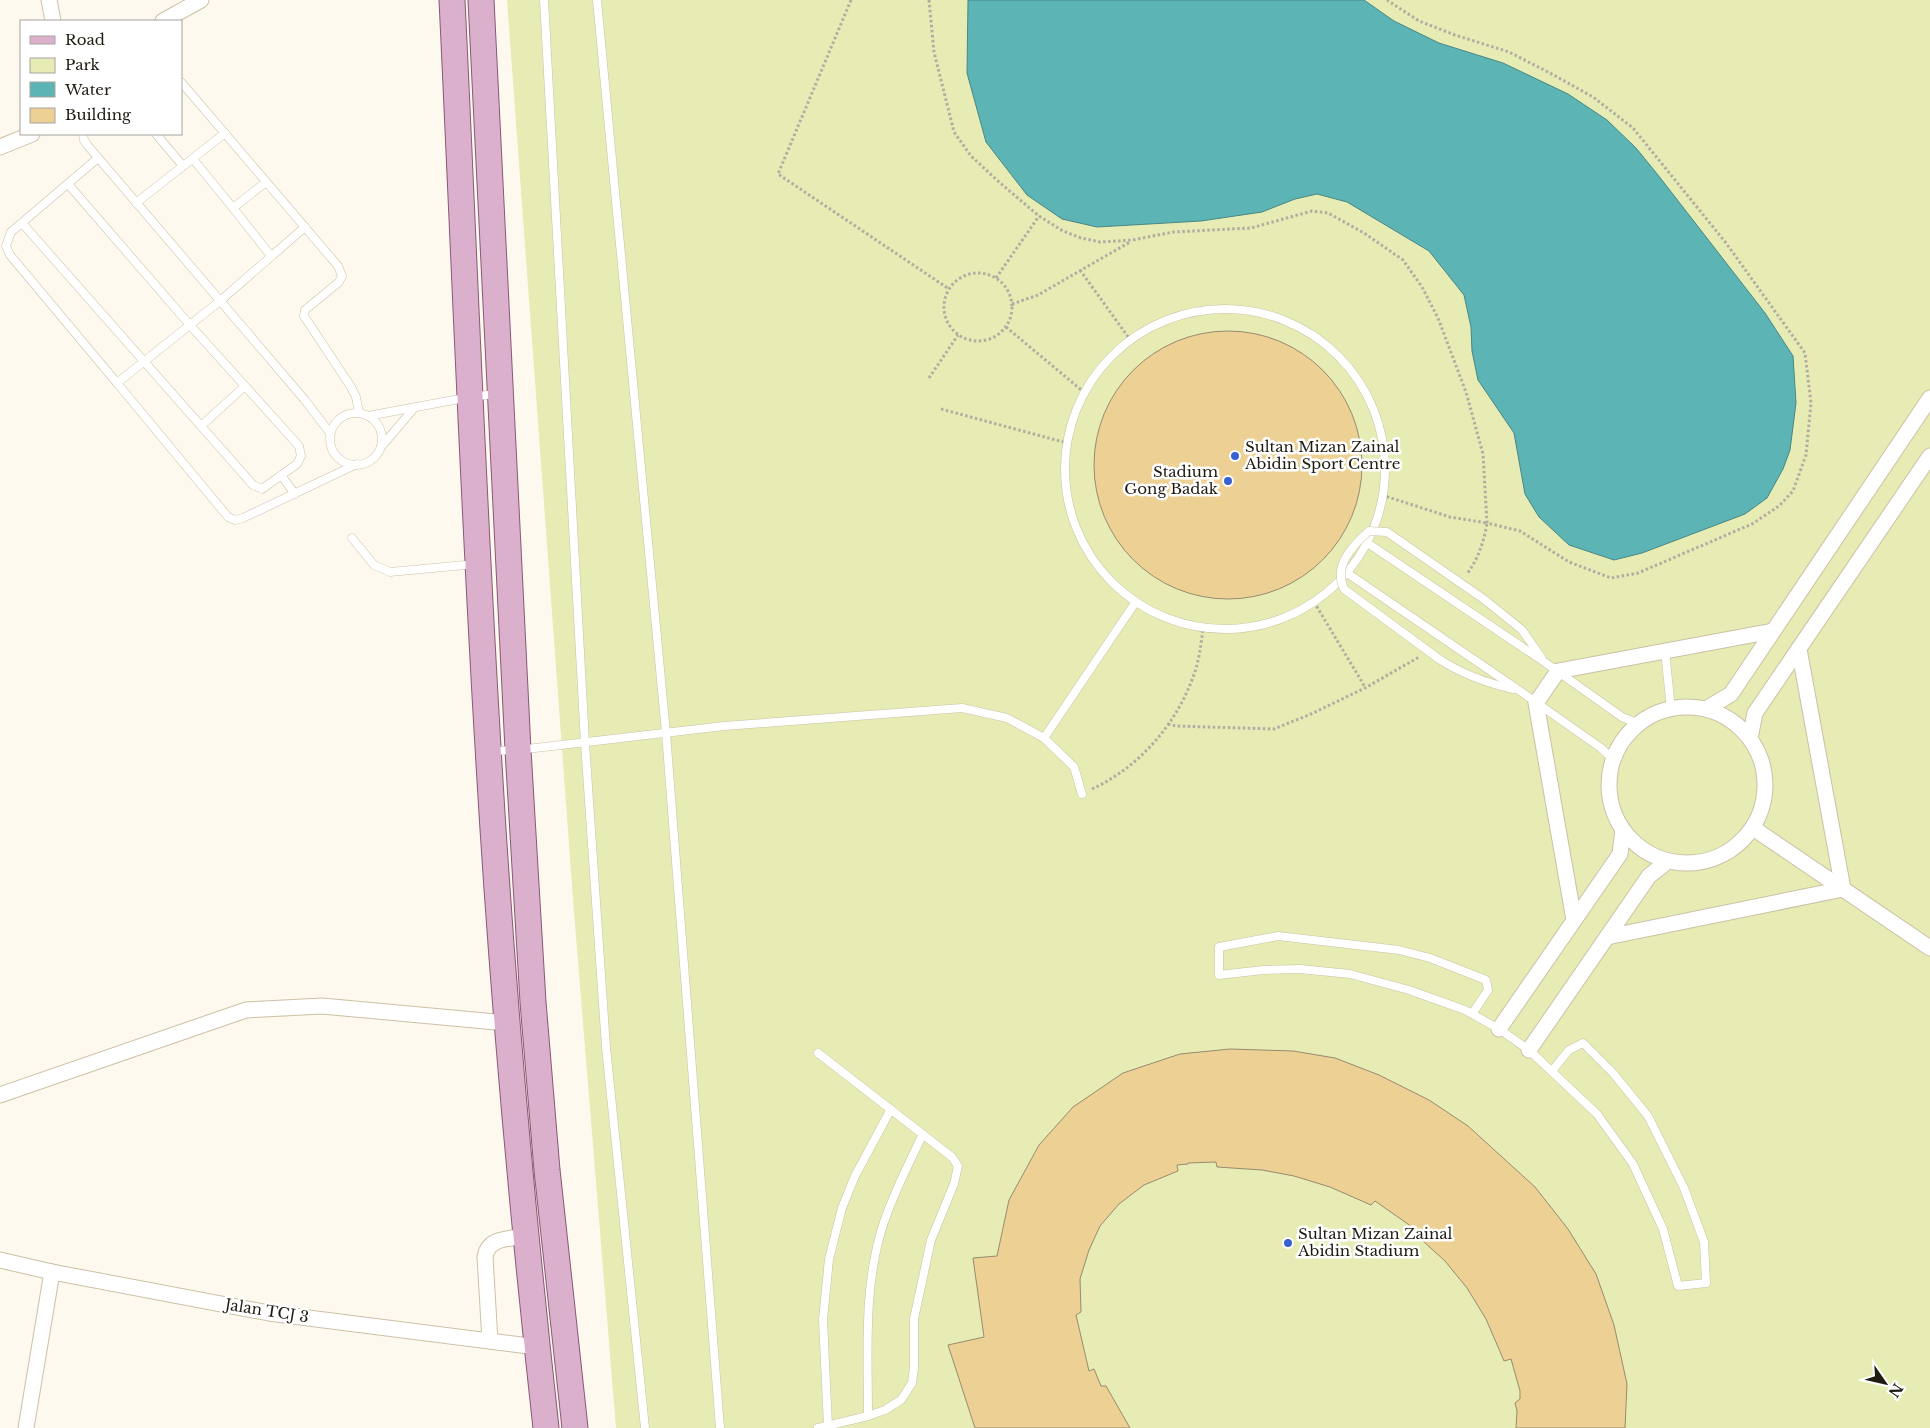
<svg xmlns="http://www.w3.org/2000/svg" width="1930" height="1428" font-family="'Libre Baskerville',serif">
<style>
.green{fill:#e6ecb3}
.water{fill:#5cb4b5;stroke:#4a8684}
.building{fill:#edd093;stroke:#978b71}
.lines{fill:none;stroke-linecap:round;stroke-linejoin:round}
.lane-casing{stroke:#cdc0a5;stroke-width:9}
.street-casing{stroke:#cdc0a5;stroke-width:17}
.primary-casing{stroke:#895975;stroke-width:27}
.path{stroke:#b2ada2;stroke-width:3;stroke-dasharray:2.5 2.5;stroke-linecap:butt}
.lane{stroke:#fff;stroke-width:8}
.street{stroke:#fff;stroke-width:15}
.primary{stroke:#dab0cd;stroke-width:25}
.lane-bridge-casing{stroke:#cdc0a5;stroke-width:9;stroke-linecap:butt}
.lane-bridge{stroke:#fff;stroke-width:8}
.poi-dot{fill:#3960d1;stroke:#fff;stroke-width:2}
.labels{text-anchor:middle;stroke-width:5;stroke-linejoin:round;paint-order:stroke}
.poi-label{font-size:15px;fill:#1f1b10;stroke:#fff;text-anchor:start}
.street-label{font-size:15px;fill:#1f1b10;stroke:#fff}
</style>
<rect width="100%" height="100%" fill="#fef9ee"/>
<path class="green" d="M507,0H1930V1428H616L574,912Z"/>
<path class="water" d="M968,0H1364L1394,21L1439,43L1503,63L1568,94L1607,120L1636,148L1658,175L1765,313L1793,356L1796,403L1790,450L1783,469L1767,498L1745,514L1642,553L1614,560L1569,545L1539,517L1525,494L1514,433L1478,380L1472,351L1471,327L1464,295L1429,251L1347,202L1317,194L1295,199L1262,212L1201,221L1097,227L1062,219L1027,195L986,142L967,73Z"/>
<g class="building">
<circle cx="1228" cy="465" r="134"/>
<path d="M1230,1049L1293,1051L1335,1058L1379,1075L1429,1100L1468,1126L1535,1187L1568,1229L1596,1274L1614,1325L1627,1384L1625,1428H1516L1517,1411L1515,1403L1520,1399V1391L1511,1359L1504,1361L1486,1319L1467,1288L1445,1261L1413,1232L1415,1229L1375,1201L1371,1205L1330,1187L1294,1176L1262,1170L1217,1167L1216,1162L1188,1163V1164L1177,1165L1178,1171L1144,1185L1119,1204L1100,1226L1089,1250L1080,1279L1081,1312L1076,1315L1089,1371L1094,1369L1101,1386H1106L1130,1428H975L948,1345L984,1337L973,1258L997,1256L1009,1200L1039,1145L1073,1107L1123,1073L1180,1054Z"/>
</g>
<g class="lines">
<defs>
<g id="lane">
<path d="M544,0L585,743L606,1047L645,1428"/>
<path d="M597,0L666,733L720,1428"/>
<path d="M181,82L338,266L342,276L339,282L305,310L304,316L351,387L356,397L359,413"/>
<path d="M83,134L84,140L88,146L304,399L330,433"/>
<path d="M156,134L183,166"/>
<path d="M98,158L11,232L6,246L10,255L117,383"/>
<path d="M193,159L233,208"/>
<path d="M266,182L233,208L271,256"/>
<path d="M136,203L225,133"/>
<path d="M22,223L253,485L262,489L297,464L301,456L299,446L189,324L68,184"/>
<path d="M305,227L220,301L117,383L228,517L235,520L243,518L357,464"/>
<circle cx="1225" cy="469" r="160"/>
<circle cx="356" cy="439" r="26"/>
<path d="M368,416L470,397L496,394"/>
<path d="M201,426L245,386"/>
<path d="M381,447L415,407"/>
<path d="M281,475L295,494"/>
<path d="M352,538L374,565L390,572L476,564"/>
<path d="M1366,542L1543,661L1622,717L1639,724"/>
<path d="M1347,573L1520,691L1601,748L1614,760"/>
<path d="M1485,600L1522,630L1541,657"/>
<path d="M1665,651L1671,709"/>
<path d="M1439,659C1462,674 1486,683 1513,689"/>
<path d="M1044,738L1135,603"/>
<path d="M493,751L518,750L724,726L962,708L1007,718L1044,738L1074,767L1082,794"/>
<path d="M1472,1014L1488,990L1486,980L1430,958L1399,950L1278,936L1219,947V975L1263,970L1300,969L1350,974L1409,990L1465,1010L1499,1029L1529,1050L1597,1114L1633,1164L1663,1229L1678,1286L1706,1283L1704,1242L1684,1188L1648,1116L1613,1073L1583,1043L1569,1050L1552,1071"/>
<path d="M868,1416C868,1351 863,1284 884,1222C894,1192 909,1163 923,1134"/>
<path d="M828,1426L823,1320L829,1259L842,1208L855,1176L891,1109"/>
<path d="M818,1428L868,1416L885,1410L901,1400L912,1383L914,1368V1319L931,1240L954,1184L958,1166L952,1157L818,1053"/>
</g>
<g id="street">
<path d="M49,0L53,21"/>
<path d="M163,21L201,0"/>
<path d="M0,147L32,134"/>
<path d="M1799,649L1843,889"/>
<circle cx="1687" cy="785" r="78"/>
<path d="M1706,709L1731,694L1930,398"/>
<path d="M1750,738L1755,713L1930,456"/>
<path d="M1753,828L1930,948"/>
<path d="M1574,920L1536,703L1558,671L1773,631"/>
<path d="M1607,937L1843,889"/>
<path d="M1499,1029L1620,854L1623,830"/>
<path d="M1529,1050L1649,876L1668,861"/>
<path d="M0,1095L246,1010L322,1006L507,1023"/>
<path d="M0,1260L52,1272L269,1313L537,1347"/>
<path d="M490,1341L485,1257C488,1237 509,1239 527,1236"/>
<path d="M26,1428L52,1272"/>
</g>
<g id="primary">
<path d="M452,0C464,249 473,498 488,747C501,974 521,1202 546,1428"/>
<path d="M481,0L518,750L533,1002L547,1170L575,1428"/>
</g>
</defs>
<use href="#lane" class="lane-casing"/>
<use href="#street" class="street-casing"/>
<use href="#primary" class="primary-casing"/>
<g class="path">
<path d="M851,0L778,174L949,289"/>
<path d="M929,0L934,52L954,132L971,156L999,182L1039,216L1063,231L1081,238L1100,242L1133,240L1173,232L1251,228L1312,211L1328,213L1364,233L1403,260L1422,287L1438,318L1466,392L1483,454L1487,523L1520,531L1569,562L1611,578L1638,573L1752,524L1779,506L1793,491L1806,455L1811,403L1805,353L1726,243L1633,128L1593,97L1550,73L1509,52L1455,35L1419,21L1387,0"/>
<path d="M1080,270L1131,341"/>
<circle cx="978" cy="307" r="34"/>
<path d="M996,278L1039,216"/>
<path d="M1012,304L1038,295L1130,242"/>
<path d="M1006,327L1085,393"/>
<path d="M929,378L958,335"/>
<path d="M941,409L1067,443"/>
<path d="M1382,495L1450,517L1487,523C1484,542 1478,559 1467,574"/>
<path d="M1314,602L1365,687"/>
<path d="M1168,724L1176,726L1274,729L1311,714L1365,688L1419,657"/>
<path d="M1092,789C1138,768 1176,725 1193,677C1199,662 1201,645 1203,628"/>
</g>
<use href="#lane" class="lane"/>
<use href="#street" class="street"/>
<use href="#primary" class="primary"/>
<defs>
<path id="lane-bridge" d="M1439,659L1344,589C1333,566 1352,546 1369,531L1387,532L1485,600"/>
</defs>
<use href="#lane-bridge" class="lane-bridge-casing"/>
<use href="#lane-bridge" class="lane-bridge"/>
</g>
<g class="poi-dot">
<circle cx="1235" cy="456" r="5"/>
<circle cx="1228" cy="481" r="5"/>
<circle cx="1288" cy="1243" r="5"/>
</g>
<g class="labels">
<g class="poi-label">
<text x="1245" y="452">Sultan Mizan Zainal<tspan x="1245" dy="17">Abidin Sport Centre</tspan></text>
<text x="1218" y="477" text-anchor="end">Stadium<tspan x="1218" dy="17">Gong Badak</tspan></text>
<text x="1298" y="1239">Sultan Mizan Zainal<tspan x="1298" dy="17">Abidin Stadium</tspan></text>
</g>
<g class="street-label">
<text transform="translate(267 1311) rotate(9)" y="5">Jalan TCJ 3</text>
</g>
</g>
<rect x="20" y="20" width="162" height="115" fill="#ffffff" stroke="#a5a49f"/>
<rect x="30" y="36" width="25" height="8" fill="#dab0cd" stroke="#a5a49f"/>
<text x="65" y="45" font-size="15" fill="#1f1b10">Road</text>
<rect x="30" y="58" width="25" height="15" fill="#e6ecb3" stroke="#a5a49f"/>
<text x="65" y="70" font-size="15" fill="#1f1b10">Park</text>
<rect x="30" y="82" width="25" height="15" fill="#5cb4b5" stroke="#a5a49f"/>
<text x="65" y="95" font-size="15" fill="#1f1b10">Water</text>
<rect x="30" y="108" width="25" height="15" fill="#edd093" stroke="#a5a49f"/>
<text x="65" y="120" font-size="15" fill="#1f1b10">Building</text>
<g transform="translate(1885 1383) rotate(124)" stroke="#ffffff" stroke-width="4" paint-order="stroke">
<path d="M0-4L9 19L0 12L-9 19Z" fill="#1f1b10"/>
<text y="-8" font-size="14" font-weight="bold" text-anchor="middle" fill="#1f1b10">N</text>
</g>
</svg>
